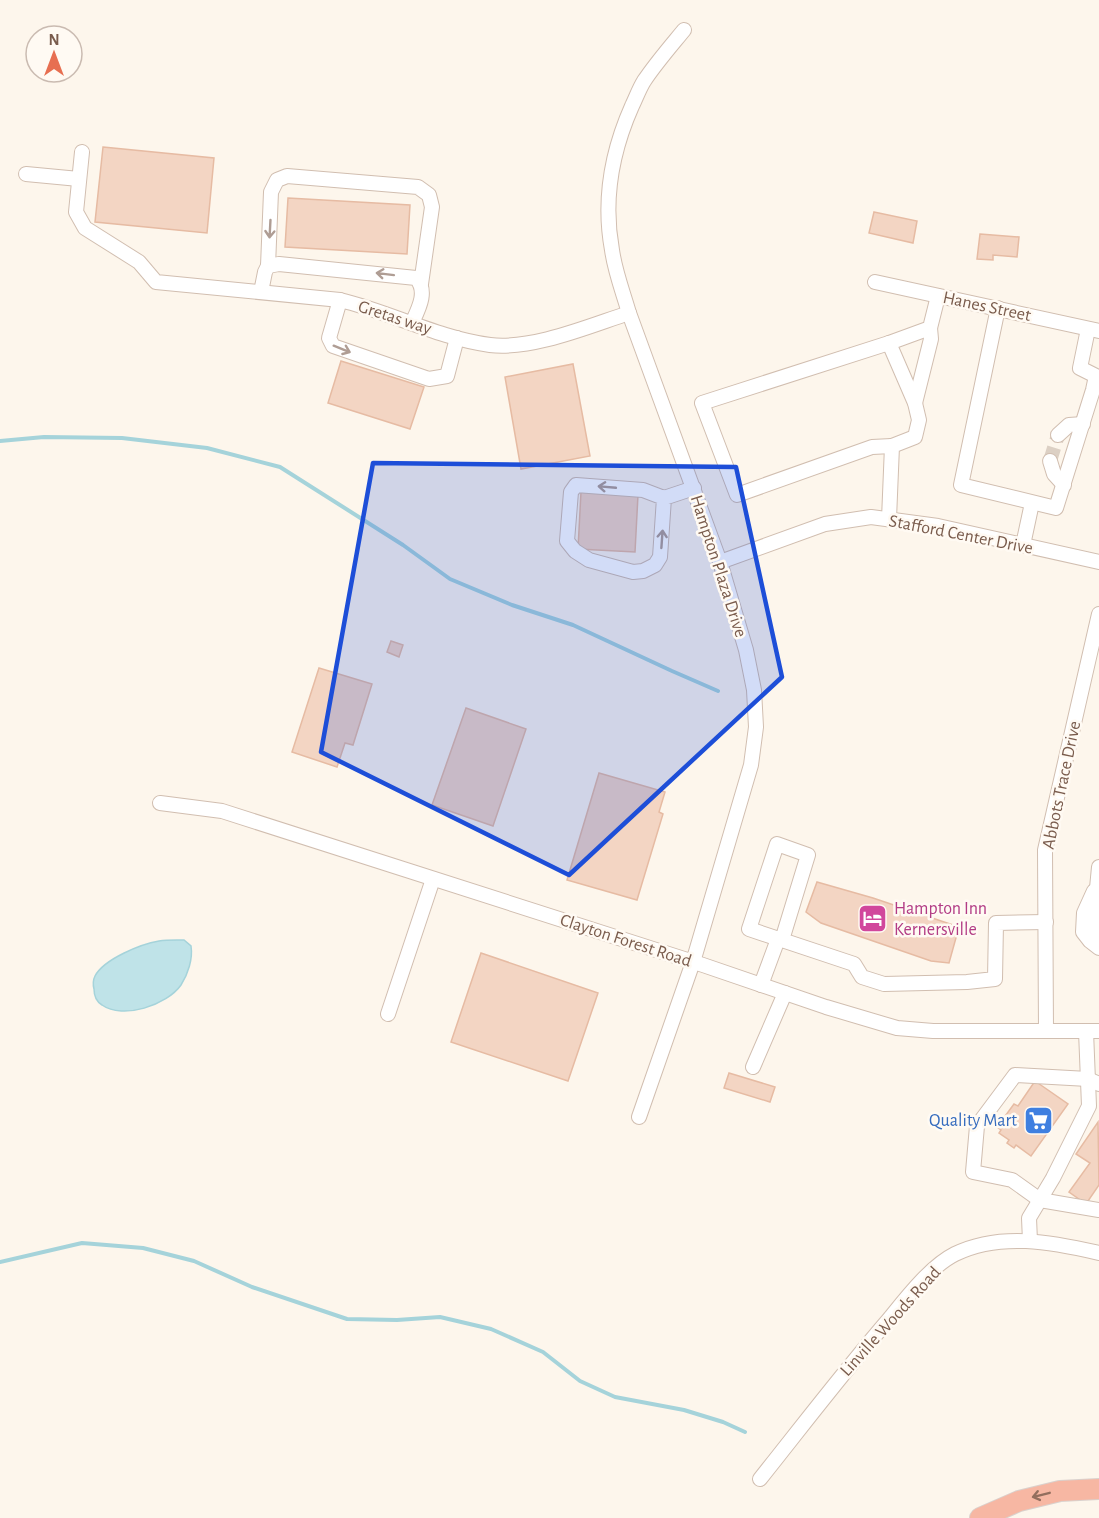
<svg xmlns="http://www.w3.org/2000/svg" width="1099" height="1518" font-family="'Alegreya Sans',sans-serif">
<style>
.water{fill:#bfe3e8;stroke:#a5d3da;stroke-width:1.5}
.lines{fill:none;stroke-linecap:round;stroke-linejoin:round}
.stream{stroke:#a5d3da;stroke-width:4}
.building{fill:#f3d5c3;stroke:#e6bba3;stroke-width:1.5}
.minor-tunnel{stroke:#dcd0c4;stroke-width:14;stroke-dasharray:14 7;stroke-linecap:butt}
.minor-casing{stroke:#d1beb0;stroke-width:16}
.highway-casing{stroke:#dad1cd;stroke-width:22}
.minor{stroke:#fff;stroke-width:14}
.highway{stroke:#f7b7a3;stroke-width:20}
.oneway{stroke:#af9d94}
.oneway2{stroke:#936e5e}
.marked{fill:#1d4ed8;fill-opacity:0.2;stroke:#1d4ed8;stroke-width:4.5;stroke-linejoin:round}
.labels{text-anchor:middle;stroke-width:5;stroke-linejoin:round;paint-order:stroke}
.street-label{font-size:18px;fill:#7a5c4d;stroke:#fffaf3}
.hotel-label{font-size:18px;fill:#b23c85;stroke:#fffaf3;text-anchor:start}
.shop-label{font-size:18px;fill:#366cbe;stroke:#fffaf3;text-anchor:end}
</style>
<rect width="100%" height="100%" fill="#fdf6ec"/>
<path class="water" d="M177,940H184L191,946C193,959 188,974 181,985C167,1005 123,1020 102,1005C97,1002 94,996 94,989C93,985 93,980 95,976C104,959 141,944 159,941C165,940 171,940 177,940Z"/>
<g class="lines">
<g class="stream">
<path d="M0,441L44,437L122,438L207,448L280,467L403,545L450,579L512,605L573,625L672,671L718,691"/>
<path d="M0,1262L82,1243L143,1248L194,1261L252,1287L347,1319L397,1320L440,1317L491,1329L543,1352L580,1381L615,1397L684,1410L723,1422L745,1432"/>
</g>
</g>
<g class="building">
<path d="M103,147L214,158L207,233L95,222Z"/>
<path d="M288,198L410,205L407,254L285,247Z"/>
<path d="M874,212L917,221L913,243L869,233Z"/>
<path d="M980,234L1019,237L1017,257L993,255V260L977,259Z"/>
<path d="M341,361L424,387L410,429L328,403Z"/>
<path d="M573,364L590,456L521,469L505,377Z"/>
<path d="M581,492L638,495L635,552L578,549Z"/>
<path d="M391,641L403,645L399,657L387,652Z"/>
<path d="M319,668L372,684L353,745L345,743L337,767L292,752Z"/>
<path d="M466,708L526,729L493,826L432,805Z"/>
<path d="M599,773L665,792L659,812L663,814L637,900L567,880Z"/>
<path d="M817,882L873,898L959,927L949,963L931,961L821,923L806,912Z"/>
<path d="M481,953L598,993L568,1081L451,1042Z"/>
<path d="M729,1073L775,1087L770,1102L724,1088Z"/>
<path d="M1035,1081L1068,1104L1031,1156L1016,1145L1014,1148L1007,1143L1009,1140L999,1133L1001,1130L997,1127L1014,1104L1018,1106Z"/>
<path d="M1098,1122L1099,1185L1086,1204L1069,1192L1090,1163L1076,1154Z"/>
</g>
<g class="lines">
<path class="minor-tunnel" d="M1050,461L1058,435"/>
<defs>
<g id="minor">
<path d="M82,152L76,212L85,228L139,262L156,282L340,300C390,312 438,338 490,345C533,350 589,326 629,313"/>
<path d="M26,174L79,179"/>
<path d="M268,266L271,192L277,180L287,176L418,187L429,195L432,207L421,284"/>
<path d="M875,282L1099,331"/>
<path d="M261,292L265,272L268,266L279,264L416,278C428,291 419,308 412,323"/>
<path d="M340,300L329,338L333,346L429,379L447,376L457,338"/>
<path d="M998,308L961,485L1056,508L1093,390L1096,376L1080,368L1088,329"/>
<path d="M889,343L702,403L737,495L872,447L892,446"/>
<path d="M915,403L931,339L930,328"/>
<path d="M1058,435L1069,425L1083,424"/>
<path d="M1050,461L1054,474L1064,485"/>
<path d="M664,498L660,557L655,565L643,571L633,572L589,560L575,551L567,541L571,492L576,485L643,490L664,498L694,488"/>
<path d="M889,519L892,446L915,437L919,420L915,403L889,343L930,328L938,296"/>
<path d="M1023,545L1032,503"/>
<path d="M720,562L825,524L871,517L938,526L1099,562"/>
<path d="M160,803L222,811L703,965L826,1007L897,1028L933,1031H1099"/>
<path d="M1099,867C1097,890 1092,925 1099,947"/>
<path d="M1094,891L1084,913L1083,932L1090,941L1099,948"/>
<path d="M782,940L808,855L777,844L749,929L854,964L862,977L884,984L967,982L995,979L996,923L1046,922"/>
<path d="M761,985L778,939"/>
<path d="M388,1014L433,879"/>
<path d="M1046,1031L1045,850L1099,614"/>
<path d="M753,1067L785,993"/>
<path d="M1099,1084L1088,1079L1015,1075L977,1126L973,1172L1012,1180L1040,1200L1099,1210"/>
<path d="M639,1117L693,962L751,765L756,727L754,690L746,650L720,562L629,313C623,292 615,272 612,250C603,201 612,151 632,106C636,98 639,89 644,81C656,63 670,47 684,30"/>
<path d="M1030,1241L1029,1218L1053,1178L1089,1106L1086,1031"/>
<path d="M760,1479C803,1425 845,1370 890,1318C907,1297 931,1266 955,1254C1000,1232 1052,1242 1099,1253"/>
</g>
<path id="highway" d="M980,1518L1019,1501L1060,1491L1099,1489"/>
</defs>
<use href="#minor" class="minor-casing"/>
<use href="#highway" class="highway-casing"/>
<use href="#minor" class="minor"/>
<use href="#highway" class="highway"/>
</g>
<defs><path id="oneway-shaft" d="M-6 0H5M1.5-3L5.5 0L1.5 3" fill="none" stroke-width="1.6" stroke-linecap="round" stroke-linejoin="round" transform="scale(1.5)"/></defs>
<g class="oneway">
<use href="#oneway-shaft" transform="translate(270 229) rotate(93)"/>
<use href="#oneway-shaft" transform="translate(385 274) rotate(-173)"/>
<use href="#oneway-shaft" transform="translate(342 349) rotate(22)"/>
<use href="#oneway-shaft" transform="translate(607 487) rotate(-175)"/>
<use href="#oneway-shaft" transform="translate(662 539) rotate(-86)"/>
</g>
<use class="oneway2" href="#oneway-shaft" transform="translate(1041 1495) rotate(166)"/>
<path class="marked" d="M373,463L736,467L782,677L569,875L321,752Z"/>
<defs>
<symbol id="hotel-square" viewBox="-11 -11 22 22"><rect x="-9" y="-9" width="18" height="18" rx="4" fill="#d1479c" stroke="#fffaf3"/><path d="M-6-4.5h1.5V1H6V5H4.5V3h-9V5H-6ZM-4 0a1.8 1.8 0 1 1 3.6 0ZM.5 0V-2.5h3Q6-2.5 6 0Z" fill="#fff"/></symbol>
<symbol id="supermarket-square" viewBox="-11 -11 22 22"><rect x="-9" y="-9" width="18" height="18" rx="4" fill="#3f7fe0" stroke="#fffaf3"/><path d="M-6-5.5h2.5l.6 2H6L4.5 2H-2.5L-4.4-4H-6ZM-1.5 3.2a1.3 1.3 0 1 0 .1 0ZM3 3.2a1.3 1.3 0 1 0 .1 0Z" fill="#fff"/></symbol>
</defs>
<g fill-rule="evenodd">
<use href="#hotel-square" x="856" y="902" width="33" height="33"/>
<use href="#supermarket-square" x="1022" y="1104" width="33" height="33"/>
</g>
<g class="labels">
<g class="street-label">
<text transform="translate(987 306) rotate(12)" y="6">Hanes Street</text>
<text transform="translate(395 317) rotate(18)" y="6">Gretas way</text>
<text transform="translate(961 534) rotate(11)" y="6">Stafford Center Drive</text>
<text transform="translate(719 566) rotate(72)" y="6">Hampton Plaza Drive</text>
<text transform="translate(1061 785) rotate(-78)" y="6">Abbots Trace Drive</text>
<text transform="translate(626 940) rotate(18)" y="6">Clayton Forest Road</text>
<text transform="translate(890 1321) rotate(-48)" y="6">Linville Woods Road</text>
</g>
<g class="hotel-label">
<text x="894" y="914">Hampton Inn<tspan x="894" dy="21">Kernersville</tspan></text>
</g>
<g class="shop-label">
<text x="1017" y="1126">Quality Mart</text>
</g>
</g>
<g transform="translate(54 54)"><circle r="28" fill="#fffaf3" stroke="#cabbb1" stroke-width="1.5"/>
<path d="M0-4.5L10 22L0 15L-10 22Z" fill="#e76f51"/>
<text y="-9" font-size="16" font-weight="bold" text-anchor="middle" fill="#7a5c4d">N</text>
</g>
</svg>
